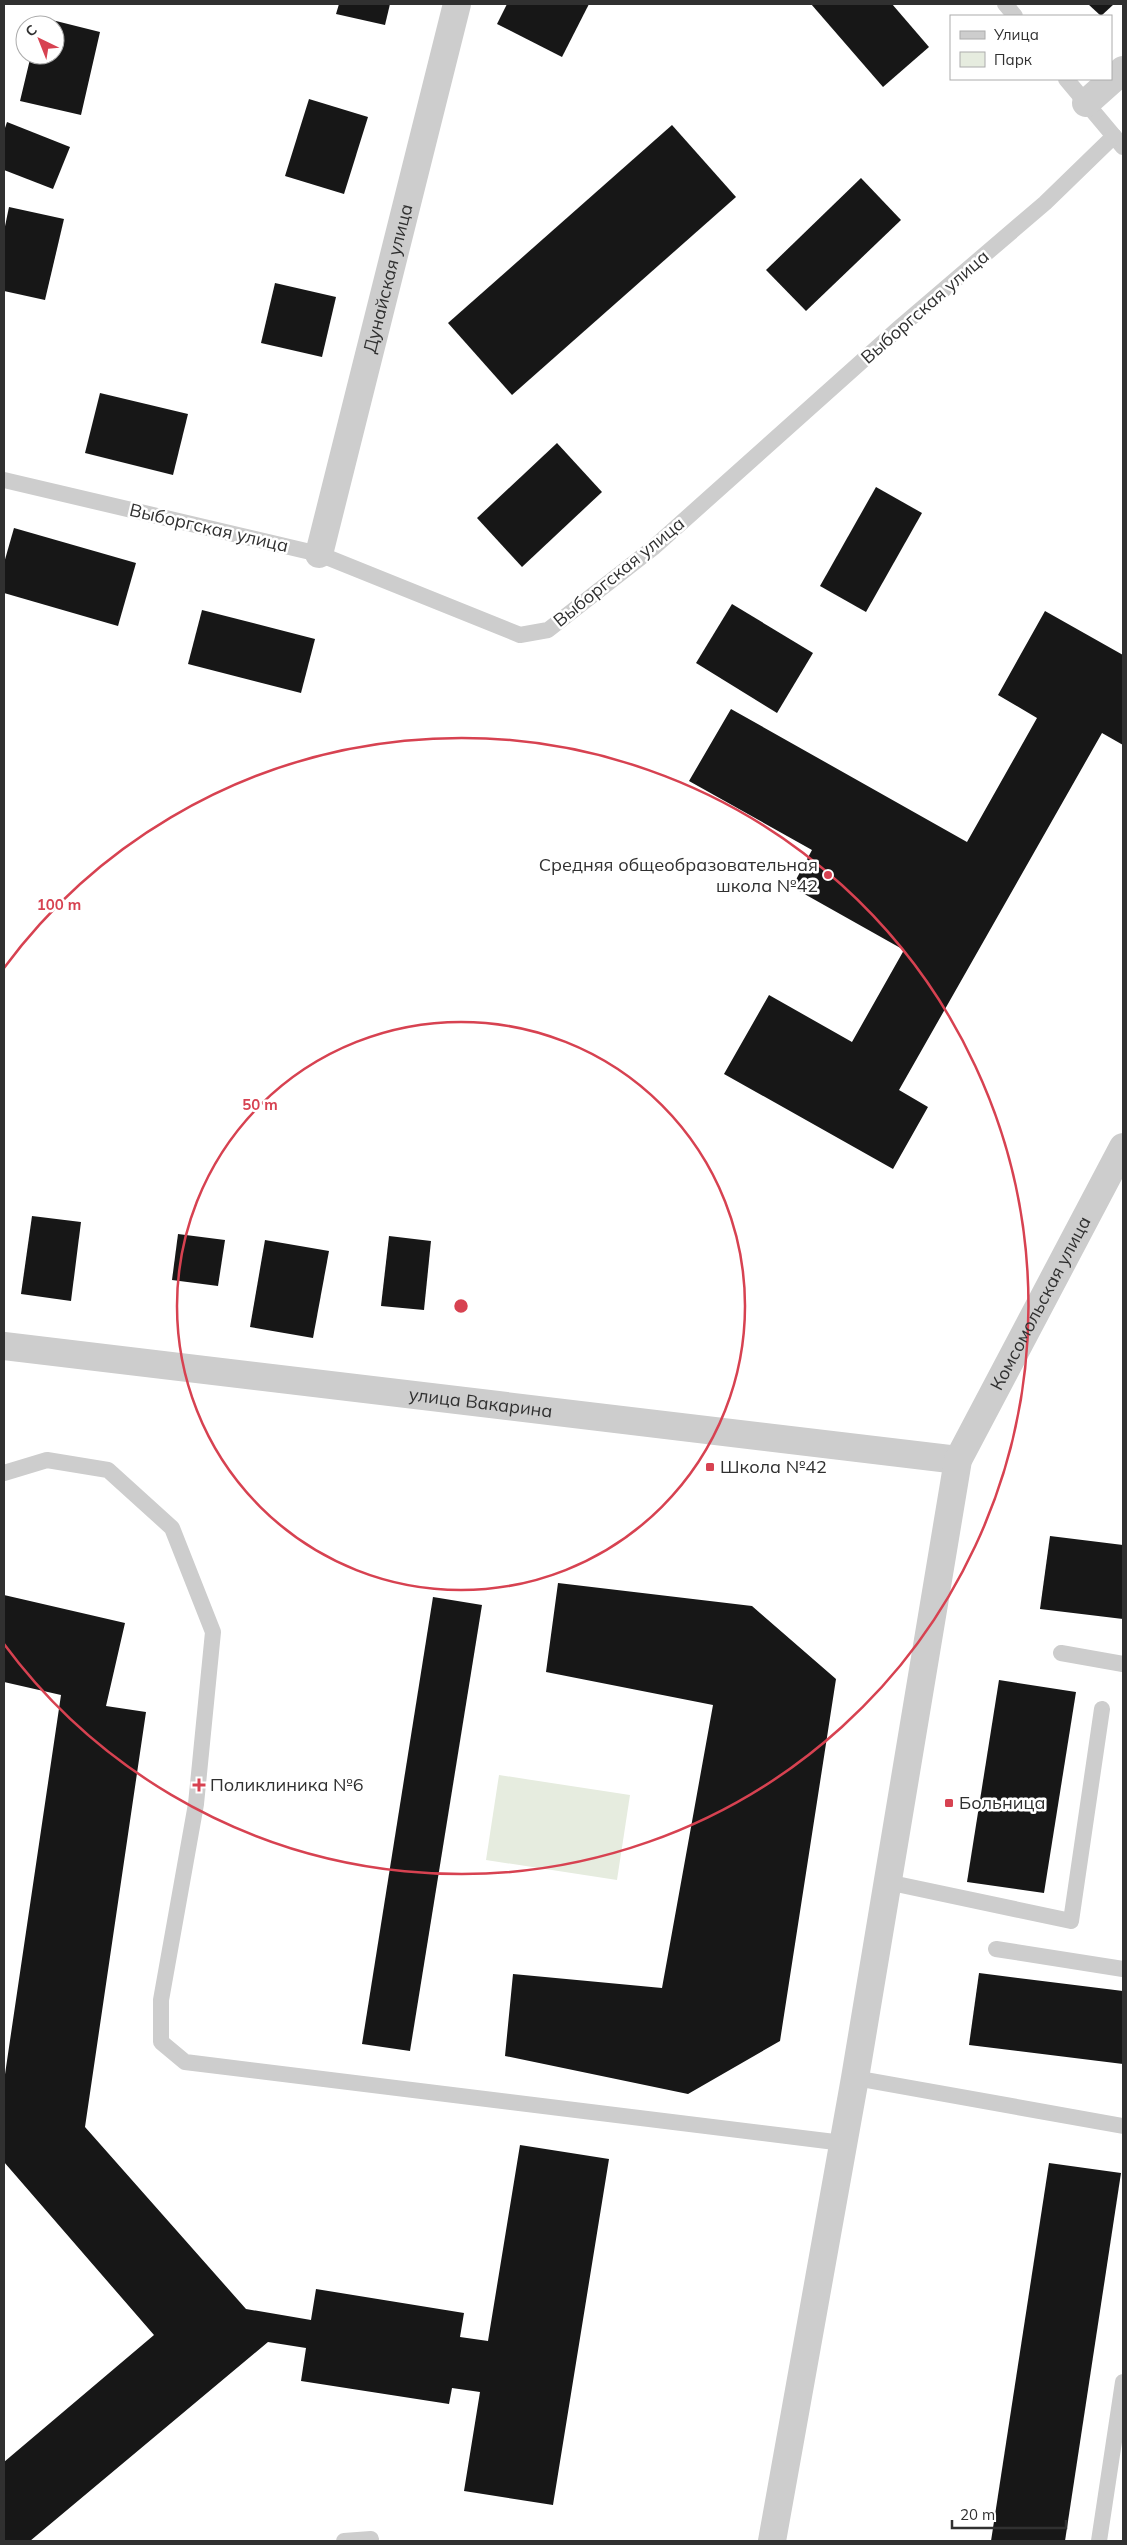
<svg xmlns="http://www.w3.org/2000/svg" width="1127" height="2545" font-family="Mulish,sans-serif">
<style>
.green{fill:#e6ecdf}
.building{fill:#171717}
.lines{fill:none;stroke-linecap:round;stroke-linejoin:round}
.service{stroke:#cdcdcd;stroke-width:16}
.minor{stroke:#cdcdcd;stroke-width:28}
.tertiary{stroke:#cdcdcd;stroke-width:28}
.ring{fill:none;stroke:#d74251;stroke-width:2.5}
.poi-dot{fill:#d74251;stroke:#fff;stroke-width:2}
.labels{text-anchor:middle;stroke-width:5;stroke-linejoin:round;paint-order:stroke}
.street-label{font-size:18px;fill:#303030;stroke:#fff}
.poi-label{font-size:18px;fill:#303030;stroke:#fff;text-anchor:start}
.centre{fill:#d74251;stroke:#fff;stroke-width:2.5}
.ring-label{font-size:15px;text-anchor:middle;font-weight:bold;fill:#d74251;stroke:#fff;stroke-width:5;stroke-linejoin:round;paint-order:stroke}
</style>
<rect width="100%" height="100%" fill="#fff"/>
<path class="green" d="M499,1775L630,1795L617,1880L486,1860Z"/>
<g class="building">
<path d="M339,4H390L385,25L336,14Z"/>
<path d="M507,4H589L562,57L497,24Z"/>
<path d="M811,4H892L929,47L883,87Z"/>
<path d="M1088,4H1114L1101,16Z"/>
<path d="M40,17L100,32L81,115L20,101L31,55H55V25H38Z"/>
<path d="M309,99L368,117L344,194L285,176Z"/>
<path d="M7,122L70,147L53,189L4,170V131Z"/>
<path d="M672,125L736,197L512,395L448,323Z"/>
<path d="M861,178L901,220L806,311L766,270Z"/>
<path d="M9,207L64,219L45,300L4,291V231Z"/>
<path d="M275,283L336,297L322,357L261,343Z"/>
<path d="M100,393L188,414L173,475L85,453Z"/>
<path d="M557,443L602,492L522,567L477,518Z"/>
<path d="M876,487L922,513L866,612L820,586Z"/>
<path d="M14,528L136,563L118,626L4,593V563Z"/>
<path d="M732,604L813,653L777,713L696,663Z"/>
<path d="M202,610L315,639L301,693L188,664Z"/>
<path d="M1045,611L1123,655V745L1102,733L899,1090L928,1107L893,1169L724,1074L769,995L852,1042L904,950L792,887L812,850L689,781L731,709L967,842L1037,718L998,695Z"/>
<path d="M32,1216L81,1222L71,1301L21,1294Z"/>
<path d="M178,1234L225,1240L218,1286L172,1280Z"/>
<path d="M389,1236L431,1241L424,1310L381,1306Z"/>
<path d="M265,1240L329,1251L313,1338L250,1327Z"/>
<path d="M1050,1536L1123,1545V1619L1040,1609Z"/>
<path d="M558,1583L752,1606L836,1679L780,2041L688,2094L505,2056L513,1974L662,1988L713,1705L546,1672Z"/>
<path d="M4,1595L125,1623L106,1706L146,1712L85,2127L246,2309L311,2320L316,2289L464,2313L460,2337L488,2341L520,2145L609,2159L553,2505L464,2491L480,2392L452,2388L449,2404L301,2381L306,2348L268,2342L30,2541H4V2462L154,2335L4,2162V2081L61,1695L4,1682Z"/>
<path d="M433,1597L482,1605L410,2051L362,2044Z"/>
<path d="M999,1680L1076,1692L1044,1893L967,1882Z"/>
<path d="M979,1973L1123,1991V2064L969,2045Z"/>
<path d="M1049,2163L1121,2173L1065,2541H991Z"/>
</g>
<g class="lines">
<g class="service">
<path d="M1005,4L1015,16"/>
<path d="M1066,79L1123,147"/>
<path d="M4,480L319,554L520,635L548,630L653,548L899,328L1045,203L1114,136"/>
<path d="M4,1473L47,1460L108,1470L172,1528L213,1632L196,1804L161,2000V2042L185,2062L843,2143"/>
<path d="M1061,1653L1123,1664"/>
<path d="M887,1882L1071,1921L1102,1709"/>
<path d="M996,1949L1123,1969"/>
<path d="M855,2078L1123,2126"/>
<path d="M344,2541L371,2539"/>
<path d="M1099,2541L1123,2382"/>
</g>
<g class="minor">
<path d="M1086,103L1123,70"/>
<path id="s1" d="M319,554L457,4"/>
</g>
<g class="tertiary">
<path id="s2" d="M4,1346L958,1460"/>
<path id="s3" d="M772,2541L855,2078L958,1460L1123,1147"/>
</g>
</g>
<g class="ring">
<circle cx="461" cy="1306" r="284"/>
<path d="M4 968A568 568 0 1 1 4 1644"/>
</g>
<g class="poi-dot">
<circle cx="828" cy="875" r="5"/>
<rect x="705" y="1462" width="10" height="10" rx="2.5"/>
<path d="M196.5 1777.5h5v5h5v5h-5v5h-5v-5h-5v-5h5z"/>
<rect x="944" y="1798" width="10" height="10" rx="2.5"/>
</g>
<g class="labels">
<g class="street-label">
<text dy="6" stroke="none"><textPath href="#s1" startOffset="284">Дунайская улица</textPath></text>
<text transform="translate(925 307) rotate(-41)" y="6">Выборгская улица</text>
<text transform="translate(209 528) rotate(13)" y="6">Выборгская улица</text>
<text transform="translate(619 572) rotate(-39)" y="6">Выборгская улица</text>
<text dy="6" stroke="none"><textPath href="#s3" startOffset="1274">Комсомольская улица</textPath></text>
<text dy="6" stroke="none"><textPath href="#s2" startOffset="480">улица Вакарина</textPath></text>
</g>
<g class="poi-label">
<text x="818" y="871" text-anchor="end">Средняя общеобразовательная<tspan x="818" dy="21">школа №42</tspan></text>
<text x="720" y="1473">Школа №42</text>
<text x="210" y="1791">Поликлиника №6</text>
<text x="959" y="1809">Больница</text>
</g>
</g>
<circle cx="461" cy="1306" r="8" class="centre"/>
<g class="ring-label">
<text x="59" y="910">100 m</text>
<text x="260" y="1110">50 m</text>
</g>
<rect width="1127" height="2545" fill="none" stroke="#303030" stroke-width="10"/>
<rect x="950" y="15" width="162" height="65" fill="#ffffff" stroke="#acacac"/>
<rect x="960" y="31" width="25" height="8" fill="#cdcdcd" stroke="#acacac"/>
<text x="994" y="40" font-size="15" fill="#303030">Улица</text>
<rect x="960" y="52" width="25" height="15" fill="#e6ecdf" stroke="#acacac"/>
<text x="994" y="65" font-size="15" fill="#303030">Парк</text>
<g transform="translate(40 40) rotate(317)"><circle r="24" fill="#ffffff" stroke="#acacac"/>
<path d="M0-4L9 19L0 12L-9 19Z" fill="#d74251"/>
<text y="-8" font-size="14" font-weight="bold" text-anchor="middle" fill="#303030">С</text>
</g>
<path d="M952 2520v8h114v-8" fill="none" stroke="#303030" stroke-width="2.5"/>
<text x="960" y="2520" font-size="15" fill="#303030" stroke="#ffffff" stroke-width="4" paint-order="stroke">20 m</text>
</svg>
